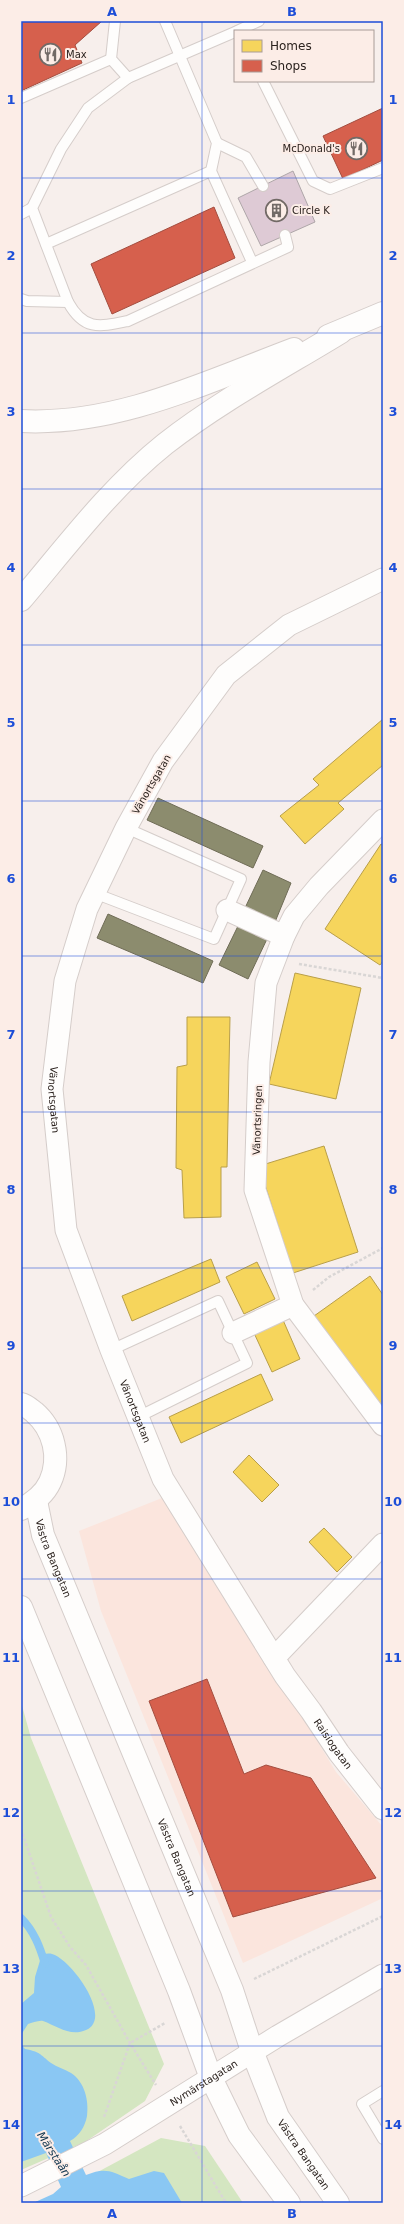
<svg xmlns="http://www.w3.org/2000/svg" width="404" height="2224" font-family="'DejaVu Sans',sans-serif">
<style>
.built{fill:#fbe5dd}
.green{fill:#d4e6c1}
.water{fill:#8ac7f3}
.homes{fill:#f6d55c;stroke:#b99f49}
.shops{fill:#d6604d;stroke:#a34d3f}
.industry{fill:#8c8c6e;stroke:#6f6c56}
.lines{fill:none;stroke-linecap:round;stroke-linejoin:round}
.stream{stroke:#8ac7f3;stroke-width:8}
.building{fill:#decad5;stroke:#aea6a8}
.service-casing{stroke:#d5cdca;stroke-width:12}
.minor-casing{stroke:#d5cdca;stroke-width:23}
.tertiary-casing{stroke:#d5cdca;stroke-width:24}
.secondary-casing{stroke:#d5cdca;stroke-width:24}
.path{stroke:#d9d6d5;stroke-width:2.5;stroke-dasharray:3 2;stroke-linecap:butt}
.service{stroke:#fefdfc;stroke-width:10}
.minor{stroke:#fefdfc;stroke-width:21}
.tertiary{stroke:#fefdfc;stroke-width:22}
.secondary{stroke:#fefdfc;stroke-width:22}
.grid{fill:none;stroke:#1d4ed8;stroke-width:1;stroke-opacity:0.55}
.labels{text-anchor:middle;stroke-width:4;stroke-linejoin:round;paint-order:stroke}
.poi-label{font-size:10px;fill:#2b221e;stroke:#fcede7;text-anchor:start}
.street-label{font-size:10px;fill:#2b221e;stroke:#fcede7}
.water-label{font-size:11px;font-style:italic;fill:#0f354f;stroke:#fcede7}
.neatline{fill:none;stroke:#1d4ed8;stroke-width:1.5}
.grid-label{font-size:13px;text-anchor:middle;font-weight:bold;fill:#1d4ed8}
</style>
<rect width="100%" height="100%" fill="#f7efec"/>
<path class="built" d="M162,1498L239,1623L297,1708L336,1772L383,1827V1898L243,1963L101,1611L79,1531Z"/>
<g class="green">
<path d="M21,1702L31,1738L164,2064L145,2101L85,2142L21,2170Z"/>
<path d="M161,2138L205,2146L243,2203H40Z"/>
</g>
<g class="water">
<path d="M42,1954C45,1954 49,1953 52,1954C71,1959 114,2018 86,2030C70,2037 57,2026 43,2021C39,2020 32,2023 28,2024L21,2035V2004L34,1993L35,1977Z"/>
<path d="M21,2044L25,2049C41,2052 39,2054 51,2063C57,2067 64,2069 71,2073C85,2082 89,2101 87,2116C85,2127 79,2136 70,2141L86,2175C105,2167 111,2171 129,2179L154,2171L164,2173L182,2203H33L53,2194L61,2187L46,2153L21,2162Z"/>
</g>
<g class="homes">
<path d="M383,719V765L338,803L344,809L305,844L280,816L319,785L313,779Z"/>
<path d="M381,844L383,845V961L380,965L325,929Z"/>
<path d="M295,973L361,988L336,1099L269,1084Z"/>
<path d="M187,1017H230L227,1167H221V1217L184,1218L182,1170L176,1168L177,1067L187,1065Z"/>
<path d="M324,1146L358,1252L293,1273L259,1166Z"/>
<path d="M211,1259L220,1282L132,1321L122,1296Z"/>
<path d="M257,1262L275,1299L244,1314L226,1277Z"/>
<path d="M370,1276L383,1295V1404L380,1406L314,1316Z"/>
<path d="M283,1320L300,1359L272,1372L254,1333Z"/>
<path d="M261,1374L273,1400L181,1443L169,1417Z"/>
<path d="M249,1455L279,1485L262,1502L233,1472Z"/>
<path d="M324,1528L352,1557L337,1572L309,1542Z"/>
</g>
<g class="shops">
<path d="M21,21H102L75,45L82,63L21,91Z"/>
<path d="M383,108V160L343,179L323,136Z"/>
<path d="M214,207L235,258L112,314L91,264Z"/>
<path d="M207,1679L244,1774L266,1765L311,1778L376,1878L233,1917L149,1701Z"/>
</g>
<g class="industry">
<path d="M158,798L263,846L253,868L147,820Z"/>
<path d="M263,870L291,883L275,922L245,908Z"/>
<path d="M108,914L213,961L203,983L97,938Z"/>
<path d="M238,926L267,939L248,979L219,965Z"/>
</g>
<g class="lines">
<path class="stream" d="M21,1918C34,1931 40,1947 45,1964"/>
</g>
<path class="building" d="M293,171L315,222L261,246L238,198Z"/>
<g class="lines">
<defs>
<g id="service">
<path d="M115,21L111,59L128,78"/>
<path d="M165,21L217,143L211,171L252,262"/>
<path d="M237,31L259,21"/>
<path d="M235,32L128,78L88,108L61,149L32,208L68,302C84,331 99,327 128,321L288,247L285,235"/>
<path d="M263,81L313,181L330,189L383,168"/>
<path d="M21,98L111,59"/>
<path d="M217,143L246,157L263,186"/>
<path d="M21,214L32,208"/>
<path d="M46,244L211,171"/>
<path d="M21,299L27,301L68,302"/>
<path d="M94,893L214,939L241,879L126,828"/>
<path d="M111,1350L218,1301L247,1363L138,1417"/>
<path d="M383,2091L362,2104L383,2139"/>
</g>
<g id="minor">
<path id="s1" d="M383,579L289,625L226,675L163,761L126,828L87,909L65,981L52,1089L66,1230L111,1350L163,1479L285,1676L311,1711L339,1753L383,1809"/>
<path d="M383,820L319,886L294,916L284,936L266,983L259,1062L255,1190L293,1305L383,1425"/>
<path d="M227,910L284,936"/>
<path d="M233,1333L293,1305"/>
<path d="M274,1658L383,1544"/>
<path id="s2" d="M21,2186L105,2144L278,2036L383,1975"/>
</g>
<g id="tertiary">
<path d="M21,1404C26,1405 30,1409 34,1412C54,1429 61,1458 50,1482C44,1495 33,1503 21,1509"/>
<path id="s3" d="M36,1501L43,1535L232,1990L252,2051L278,2117L338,2203"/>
<path d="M21,1607L179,1991L211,2078L239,2135L289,2203"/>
</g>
<g id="secondary">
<path d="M328,336L383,313"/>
<path d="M21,421C117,426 206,382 294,349"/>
<path d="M21,600C66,547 110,488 165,444C220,401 282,368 341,332"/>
</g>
</defs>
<use href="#service" class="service-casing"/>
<use href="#minor" class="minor-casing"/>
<use href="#tertiary" class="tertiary-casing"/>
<use href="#secondary" class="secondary-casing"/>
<g class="path">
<path d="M299,964L383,978"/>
<path d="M313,1290L329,1277L383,1248"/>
<path d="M21,1829L51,1917L70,1947L86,1965L130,2043L156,2085"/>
<path d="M254,1979L383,1916"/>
<path d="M104,2117L130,2043L165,2023"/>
<path d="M180,2126L226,2203"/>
</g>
<use href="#service" class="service"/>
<use href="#minor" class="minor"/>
<use href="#tertiary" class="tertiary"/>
<use href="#secondary" class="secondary"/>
</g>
<path class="grid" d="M202,21V2203M21,178H383M21,333H383M21,489H383M21,645H383M21,801H383M21,956H383M21,1112H383M21,1268H383M21,1423H383M21,1579H383M21,1735H383M21,1891H383M21,2046H383"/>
<defs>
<symbol id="restaurant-ring" viewBox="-11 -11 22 22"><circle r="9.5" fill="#fcede7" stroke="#726a66" stroke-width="1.5"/><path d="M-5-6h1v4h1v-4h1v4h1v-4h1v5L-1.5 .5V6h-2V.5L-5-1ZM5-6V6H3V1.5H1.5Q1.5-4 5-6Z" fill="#726a66"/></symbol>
<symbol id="building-ring" viewBox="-11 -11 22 22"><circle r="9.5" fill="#fcede7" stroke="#726a66" stroke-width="1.5"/><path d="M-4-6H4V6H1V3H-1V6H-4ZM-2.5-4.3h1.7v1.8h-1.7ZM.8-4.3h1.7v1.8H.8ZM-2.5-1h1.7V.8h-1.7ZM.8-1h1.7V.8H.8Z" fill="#726a66"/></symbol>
</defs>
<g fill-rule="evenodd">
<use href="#restaurant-ring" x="38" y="42" width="25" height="25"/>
<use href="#restaurant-ring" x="344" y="136" width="25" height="25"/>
<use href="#building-ring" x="264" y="198" width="25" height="25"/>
</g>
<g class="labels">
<g class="poi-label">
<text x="66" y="58">Max</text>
<text x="340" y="152" text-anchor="end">McDonald's</text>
<text x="292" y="214">Circle K</text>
</g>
<g class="street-label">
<text transform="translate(151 784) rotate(-60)" y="4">Vänortsgatan</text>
<text dy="4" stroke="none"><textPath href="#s1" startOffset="653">Vänortsgatan</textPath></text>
<text transform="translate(257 1120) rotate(-88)" y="4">Vänortsringen</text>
<text dy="4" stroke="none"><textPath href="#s1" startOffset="978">Vänortsgatan</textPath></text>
<text dy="4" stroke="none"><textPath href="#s3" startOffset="60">Västra Bangatan</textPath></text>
<text dy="4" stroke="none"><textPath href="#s1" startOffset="1366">Raisiogatan</textPath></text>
<text dy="4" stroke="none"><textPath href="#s3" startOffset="384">Västra Bangatan</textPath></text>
<text dy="4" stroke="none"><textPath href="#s2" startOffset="210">Nymärstagatan</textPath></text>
<text dy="4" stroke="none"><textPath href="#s3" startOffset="708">Västra Bangatan</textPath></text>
</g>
<g class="water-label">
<text transform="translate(54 2154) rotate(57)" y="4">Märstaån</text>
</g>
</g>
<rect width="404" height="2224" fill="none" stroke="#fcede7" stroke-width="44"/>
<rect x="234" y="30" width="140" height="52" fill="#fcede7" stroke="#a89c97"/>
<rect x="242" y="40" width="20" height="12" fill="#f6d55c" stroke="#a89c97"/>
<text x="270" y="50" font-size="12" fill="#2b221e">Homes</text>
<rect x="242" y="60" width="20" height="12" fill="#d6604d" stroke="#a89c97"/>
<text x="270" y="70" font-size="12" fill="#2b221e">Shops</text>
<rect x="22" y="22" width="360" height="2180" class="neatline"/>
<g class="grid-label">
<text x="112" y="16">A</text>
<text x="292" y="16">B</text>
<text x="11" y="104">1</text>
<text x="393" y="104">1</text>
<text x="11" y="260">2</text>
<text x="393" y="260">2</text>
<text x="11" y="416">3</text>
<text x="393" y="416">3</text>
<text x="11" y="572">4</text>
<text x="393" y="572">4</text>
<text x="11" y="727">5</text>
<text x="393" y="727">5</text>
<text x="11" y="883">6</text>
<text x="393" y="883">6</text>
<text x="11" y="1039">7</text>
<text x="393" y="1039">7</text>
<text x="11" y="1194">8</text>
<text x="393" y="1194">8</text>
<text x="11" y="1350">9</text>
<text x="393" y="1350">9</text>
<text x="11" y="1506">10</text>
<text x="393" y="1506">10</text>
<text x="11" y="1662">11</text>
<text x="393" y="1662">11</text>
<text x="11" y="1817">12</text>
<text x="393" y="1817">12</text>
<text x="11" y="1973">13</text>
<text x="393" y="1973">13</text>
<text x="11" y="2129">14</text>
<text x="393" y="2129">14</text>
<text x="112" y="2218">A</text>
<text x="292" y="2218">B</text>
</g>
</svg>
